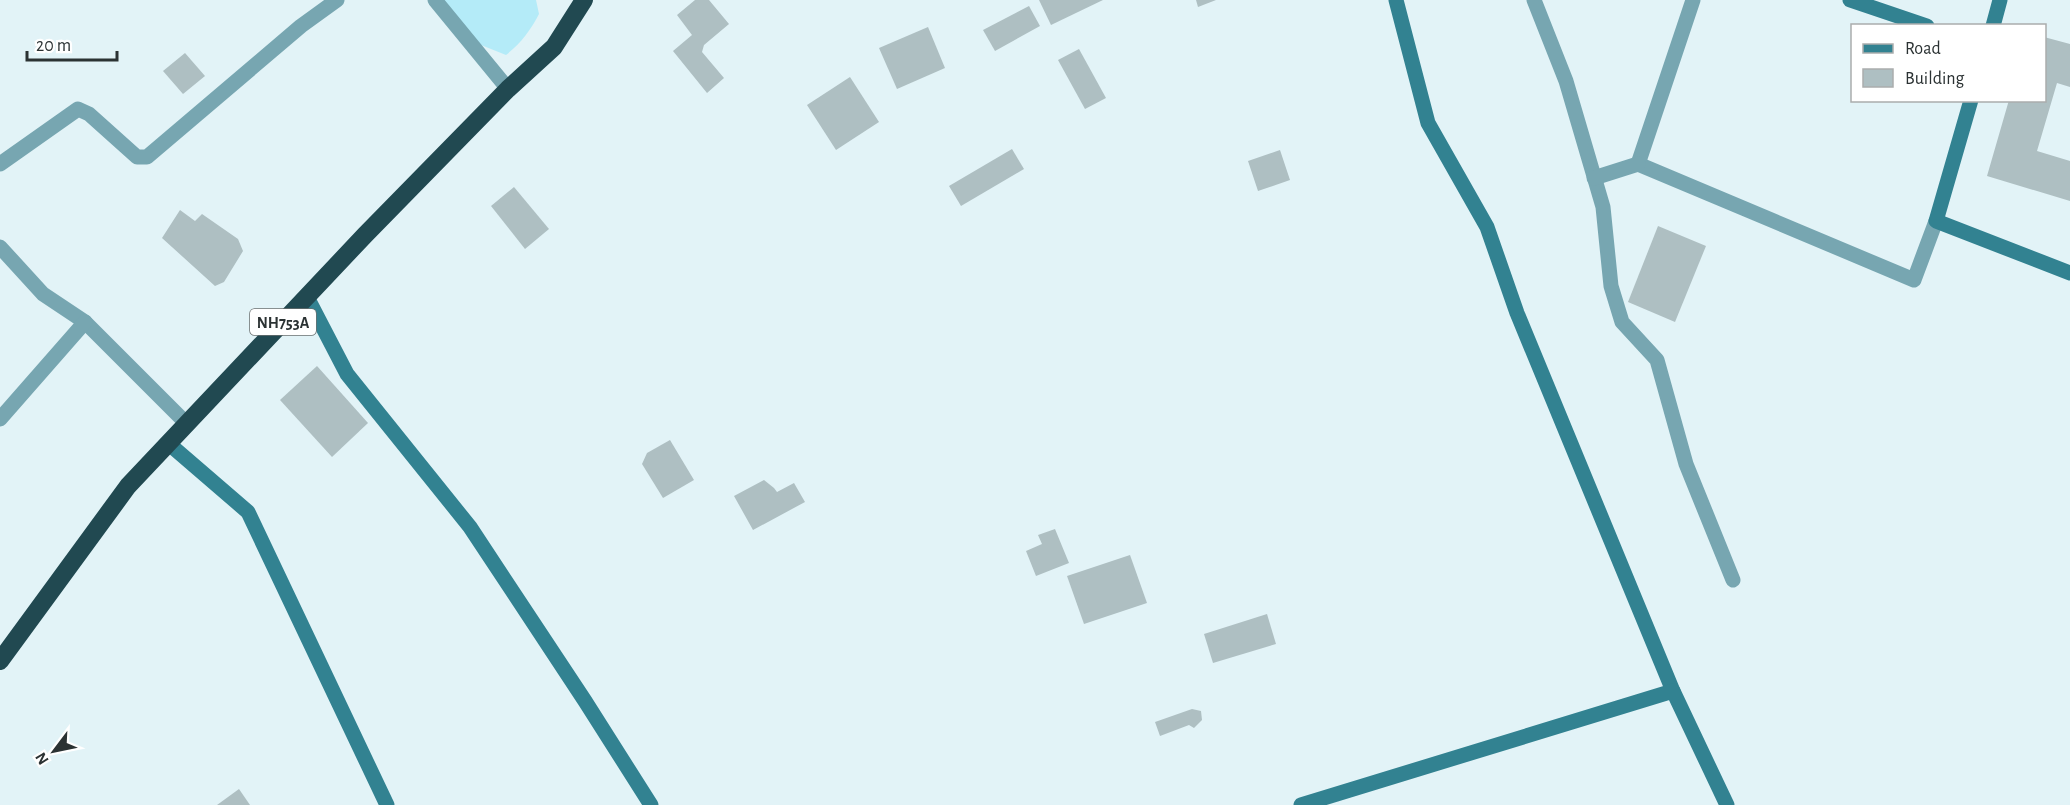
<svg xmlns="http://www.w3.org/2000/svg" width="2070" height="805" font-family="'Alegreya Sans',sans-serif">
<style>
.green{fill:#b4ebf8}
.building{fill:#aebfc2}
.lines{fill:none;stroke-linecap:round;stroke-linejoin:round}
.street{stroke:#77a6b1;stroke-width:15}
.secondary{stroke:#328291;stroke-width:15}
.highway{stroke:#214951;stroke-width:18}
.labels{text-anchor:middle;stroke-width:4.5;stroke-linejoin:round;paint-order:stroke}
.shield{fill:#fff;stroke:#6b7070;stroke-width:1.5}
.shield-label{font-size:16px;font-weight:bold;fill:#2b3233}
</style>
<rect width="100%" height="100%" fill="#e2f3f7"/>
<path class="green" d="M441,0H536L539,14C530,31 521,43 506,55L481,45Z"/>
<g class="building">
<path d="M695,0H709L729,24L704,45L702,52L724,78L707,93L673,51L692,35L677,15Z"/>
<path d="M1039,0H1103L1051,25Z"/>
<path d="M1196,0H1216L1198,7Z"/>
<path d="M1029,6L1040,26L995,51L983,30Z"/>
<path d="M928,27L945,68L897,89L879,48Z"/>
<path d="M2044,37L2070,44V87L2057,83L2037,151L2070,161V201L1987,176L2009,100H2044Z"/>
<path d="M1079,49L1106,98L1085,109L1058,60Z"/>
<path d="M185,53L205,76L183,94L163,71Z"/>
<path d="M850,77L879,122L836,150L807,105Z"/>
<path d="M1012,149L1024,169L961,206L949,186Z"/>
<path d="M1280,150L1290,180L1258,191L1248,161Z"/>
<path d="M514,187L549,229L525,249L491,206Z"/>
<path d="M180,210L195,221L202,214L238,239L243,251L224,282L215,286L162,238Z"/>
<path d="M1658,226L1706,246L1675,322L1628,302Z"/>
<path d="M317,366L368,423L332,457L280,400Z"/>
<path d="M670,440L694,480L663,498L642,464L647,453Z"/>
<path d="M764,480L774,488L777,492L794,483L805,502L753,530L734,496Z"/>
<path d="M1055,529L1069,563L1036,576L1026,551L1042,544L1038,535Z"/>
<path d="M1130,555L1147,603L1084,624L1067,576Z"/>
<path d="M1267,614L1276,644L1213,663L1204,634Z"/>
<path d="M1192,709L1201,711L1202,720L1194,728L1189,725L1160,736L1155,722Z"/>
<path d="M239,789L250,805H217Z"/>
</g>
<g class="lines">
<g class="street">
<path d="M435,0L508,89"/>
<path d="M1534,0L1566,81L1603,207L1611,286L1622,322L1657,360L1686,464L1733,580"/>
<path d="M1693,0L1638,164L1914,280L1936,221"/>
<path d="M0,164L78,109L89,114L137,157H147L301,26L337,0"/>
<path d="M1594,178L1638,164"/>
<path d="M0,247L43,294L85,322L187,424"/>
<path d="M0,419L85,322"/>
</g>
<g class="secondary">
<path d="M1396,0L1428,123L1487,227L1517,313L1673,691"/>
<path d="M1850,0L1927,26"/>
<path d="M1993,26L2000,0"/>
<path d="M1971,100L1936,221L2070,273"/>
<path d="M307,297L347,374L470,527L585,701L651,805"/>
<path d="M168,443L248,512L387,805"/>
<path d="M1301,805L1673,691L1727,805"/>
</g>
<path class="highway" d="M0,661L128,486L365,235L508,89L554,47L584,0"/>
</g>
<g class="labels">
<rect class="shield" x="250" y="309" width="66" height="26" rx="4.5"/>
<g class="shield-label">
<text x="283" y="328">NH753A</text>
</g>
</g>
<rect x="1851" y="24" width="195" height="78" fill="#ffffff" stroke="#aaadad" stroke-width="1.5"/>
<rect x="1863" y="44" width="30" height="9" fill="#328291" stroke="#aaadad" stroke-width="1.5"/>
<text x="1905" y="54" font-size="18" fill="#2b3233">Road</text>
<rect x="1863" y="69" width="30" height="18" fill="#aebfc2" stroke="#aaadad" stroke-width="1.5"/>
<text x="1905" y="84" font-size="18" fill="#2b3233">Building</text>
<g transform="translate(54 751) rotate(238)" stroke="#ffffff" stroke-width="4.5" paint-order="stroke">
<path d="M0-4.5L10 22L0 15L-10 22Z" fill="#2b3233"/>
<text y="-9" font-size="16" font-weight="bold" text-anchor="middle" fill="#2b3233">N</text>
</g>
<path d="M27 51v9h90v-9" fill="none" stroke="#2b3233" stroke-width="3"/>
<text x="36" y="51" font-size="18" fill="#2b3233" stroke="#ffffff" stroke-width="4.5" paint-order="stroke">20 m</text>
</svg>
